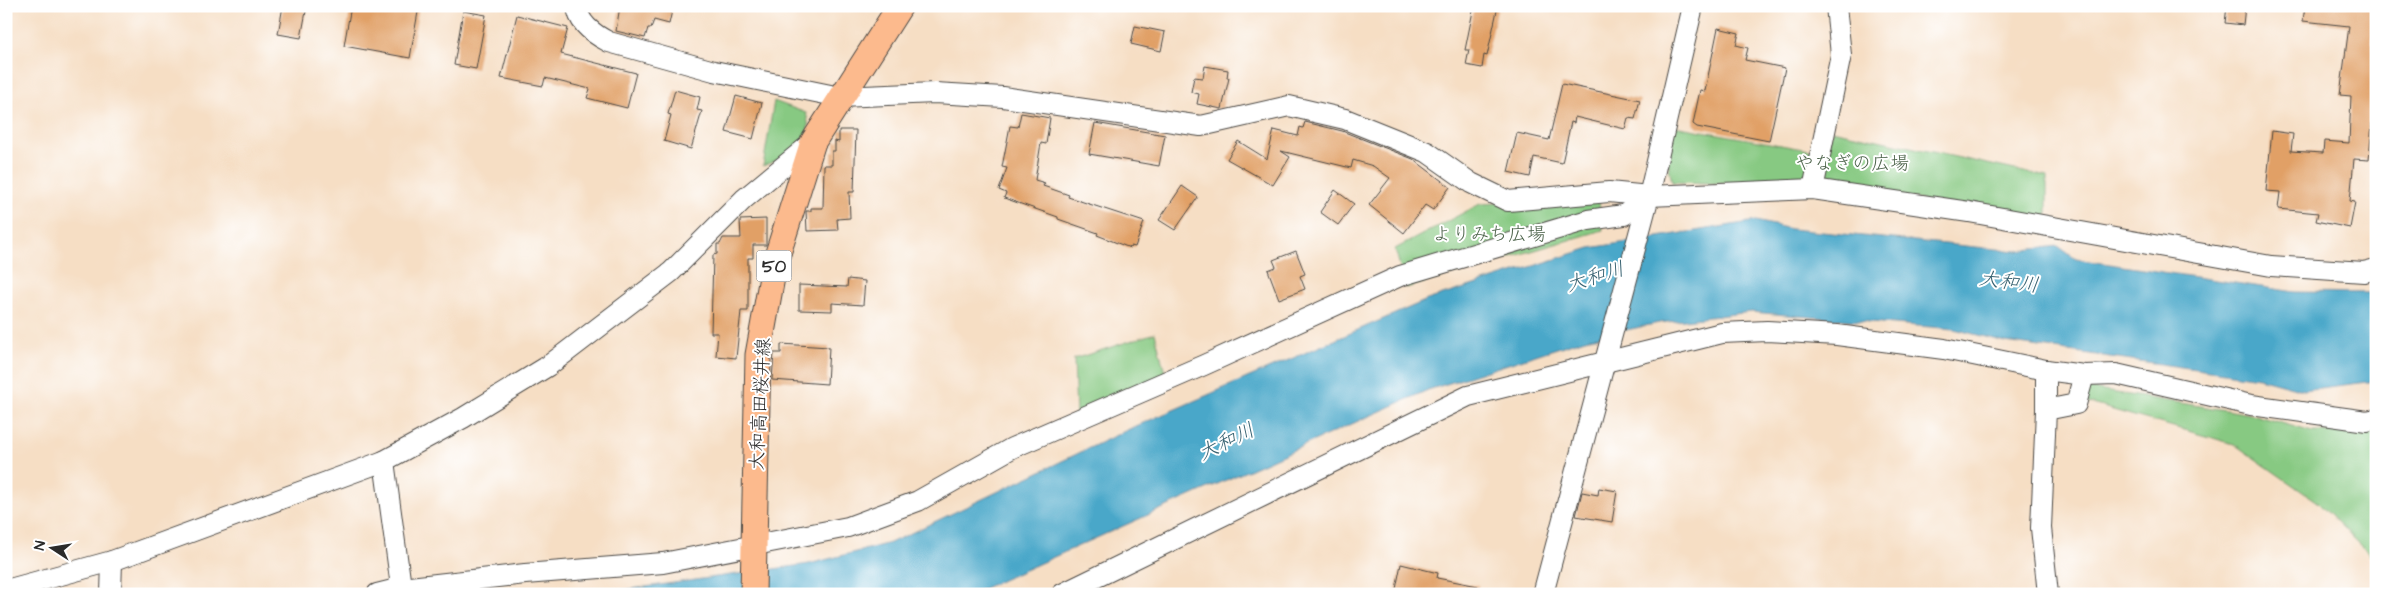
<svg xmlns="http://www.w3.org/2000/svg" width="2382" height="600" font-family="'Architects Daughter','Klee One',sans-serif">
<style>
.green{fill:#87c982;stroke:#597a56}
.water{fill:#4aa7c9;stroke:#3a697a}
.building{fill:#e1a066}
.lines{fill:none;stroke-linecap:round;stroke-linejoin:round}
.minor-casing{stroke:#494642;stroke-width:22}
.major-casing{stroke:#494642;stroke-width:27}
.minor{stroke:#fff;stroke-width:20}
.major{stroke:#fcba8d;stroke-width:25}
.labels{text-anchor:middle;stroke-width:4;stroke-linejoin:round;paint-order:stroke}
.shield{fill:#fff;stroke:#6b6b6b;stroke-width:1}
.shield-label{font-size:18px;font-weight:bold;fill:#2b2b2b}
.park-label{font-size:19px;fill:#4b6249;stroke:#fff}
.street-label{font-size:19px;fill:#2b2b2b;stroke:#fff}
.water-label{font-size:20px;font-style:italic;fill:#396372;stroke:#fff}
</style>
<rect width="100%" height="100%" fill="#fff"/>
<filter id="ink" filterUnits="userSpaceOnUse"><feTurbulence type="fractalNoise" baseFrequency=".02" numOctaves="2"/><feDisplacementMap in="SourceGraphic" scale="10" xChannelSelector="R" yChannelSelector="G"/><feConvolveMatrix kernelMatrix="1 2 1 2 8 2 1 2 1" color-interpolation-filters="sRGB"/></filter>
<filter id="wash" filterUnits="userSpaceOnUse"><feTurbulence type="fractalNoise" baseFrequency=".0096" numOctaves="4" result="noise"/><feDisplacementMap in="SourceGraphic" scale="20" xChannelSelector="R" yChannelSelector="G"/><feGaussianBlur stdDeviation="1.12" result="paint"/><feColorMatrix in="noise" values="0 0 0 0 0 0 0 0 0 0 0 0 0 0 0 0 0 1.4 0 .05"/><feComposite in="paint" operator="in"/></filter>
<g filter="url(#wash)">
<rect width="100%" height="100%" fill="#f6dec4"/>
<g class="green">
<path d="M774,101L806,113C807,117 809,124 808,129C804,149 780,159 763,166Z"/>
<path d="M1674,126L1814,151L1811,186L1672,182L1667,157Z"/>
<path d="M1832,130L2047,177V219L1818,184Z"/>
<path d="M1595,198L1599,202L1603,230L1406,288L1395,249L1480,204Z"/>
<path d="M1155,333L1166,377L1076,417L1074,359Z"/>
<path d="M2084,388L2251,414L2312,432L2376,433V560L2317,502L2234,444L2081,401Z"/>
</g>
<path class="water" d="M1756,221L1791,229L2017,251L2058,246L2076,259L2295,292L2376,293V381L2303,390L2259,378L2005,342L1954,329L1751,312L1659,323L1585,339L1428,390L971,594H595L809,564L890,543L1127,430L1427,300L1590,248Z"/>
<g id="blocks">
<g class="building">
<path d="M283,6H307L301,38L278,34Z"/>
<path d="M351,6H419L410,58L344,46Z"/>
<path d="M620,6H673L669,24L654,20L651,28H648L645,38L616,31Z"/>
<path d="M1474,6H1498L1487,56L1484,55L1482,68L1466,65L1469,50H1465Z"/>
<path d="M2227,6H2245L2243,25L2225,23Z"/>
<path d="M2305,6H2376L2372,43H2376V123H2372L2369,160L2354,159L2350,201L2355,202L2350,228L2316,221L2318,213L2278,209L2280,192L2266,191L2272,131L2293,134L2291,151L2323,153L2324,141L2349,143L2351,96L2340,95L2349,26L2303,21Z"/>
<path d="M463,11L486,15L476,69L454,65Z"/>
<path d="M517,15L568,28L561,54L636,73L627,108L587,98L590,89L545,78L543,86L501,78Z"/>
<path d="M1135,26L1165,32L1161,51L1131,44Z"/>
<path d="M1718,28L1739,33L1736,45L1748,48L1745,60L1785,68L1769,141L1697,127L1693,124L1700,90L1705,91Z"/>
<path d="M1205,66L1228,70L1227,78H1229L1222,109L1197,104L1199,94L1191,92L1194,77L1203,78Z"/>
<path d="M1562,84L1640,100L1635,119L1628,118L1625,129L1575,117L1574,123L1571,122L1562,163L1534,157L1530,177L1508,172L1517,133L1549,140Z"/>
<path d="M675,90L700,97L697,110L702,111L691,149L664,141L671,115L668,114Z"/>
<path d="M736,96L762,103L753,139L726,132Z"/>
<path d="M1021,113L1050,118L1046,144L1041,143L1035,180L1045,183L1043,186L1069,195L1068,197L1144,222L1135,247L1131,246L1130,248L1097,235L1098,233L1058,219V217L1004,198L1006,193L999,190L1007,168L1002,167L1010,126L1018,127Z"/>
<path d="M1305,122L1342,131L1413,159L1450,187L1433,210L1425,205L1404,233L1369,205L1390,178L1373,166L1353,160L1351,168L1281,151L1290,157L1273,185L1227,159L1238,141L1267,159L1274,130L1298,136L1300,127L1303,128Z"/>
<path d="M1095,123L1165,135L1159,166L1089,154Z"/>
<path d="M839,130H856L854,192H849L850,218L837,219L838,230L807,231L806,211H811V208H823L824,165H832V151H835V141L839,142Z"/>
<path d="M1182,186L1198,197L1175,230L1159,220Z"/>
<path d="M1335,190L1354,204L1338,225L1320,212Z"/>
<path d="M766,219V245H753V258H748V311H741L736,358L716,356L718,333H711L713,255L717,254V244H720L723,238H741L740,220Z"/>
<path d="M1296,251L1305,274L1300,276L1305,289L1279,299L1268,270L1276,267L1273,260Z"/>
<path d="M848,279L865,281L863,305L832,303V311L799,310V285L847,287Z"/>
<path d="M781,344L829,347L827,384L772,380L774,353H781Z"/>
<path d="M1599,488L1617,491L1612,522L1576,516L1582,492L1598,495Z"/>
<path d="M1401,564L1438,573L1437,578L1478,586V594H1395Z"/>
</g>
</g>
</g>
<g filter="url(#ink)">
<use href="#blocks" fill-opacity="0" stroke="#494642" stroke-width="1"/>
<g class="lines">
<defs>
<g id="minor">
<path d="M577,6C578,23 595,35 609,42L714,71L840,97L935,93L1003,97L1201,126L1289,106L1345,119L1427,152L1471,183L1508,201L1609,192L1649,196L1813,189L1969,212L2271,266L2364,272L2376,269"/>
<path d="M1813,189L1841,55L1836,6"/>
<path d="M2046,410V370"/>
<path d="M384,461L402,594"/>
<path d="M6,590L112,561L384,461L463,418L548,366L671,272L744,199L813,142"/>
<path d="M111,594L112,561"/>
<path d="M377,594L401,588L525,574L663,563L848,527L918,501L1012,448L1204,365L1400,276L1588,220L1624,215L1649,196"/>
<path d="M1062,594L1468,396L1722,333L1767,331L1837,335L1944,349L2046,370L2084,375L2116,374L2251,405L2367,421L2376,419"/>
<path d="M1543,594L1649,196L1693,6"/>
<path d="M2048,594L2041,528L2046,410L2076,404L2084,375"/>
</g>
<path id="major" d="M753,594L758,355L774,266L813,142L900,6"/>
</defs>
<use href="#minor" class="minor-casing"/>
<use href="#major" class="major-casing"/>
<use href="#minor" class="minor"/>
<use href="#major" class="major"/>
</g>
</g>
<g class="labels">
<rect class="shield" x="756.5" y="250.5" width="35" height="31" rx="4"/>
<g class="shield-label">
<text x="774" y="272">50</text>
</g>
<g class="park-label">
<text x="1852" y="169">やなぎの広場</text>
<text x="1489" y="240">よりみち広場</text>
</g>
<g class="street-label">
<text transform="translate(759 404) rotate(-87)" y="7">大和高田桜井線</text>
</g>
<g class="water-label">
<text transform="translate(1595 276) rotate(-17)" y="7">大和川</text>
<text transform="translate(2009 281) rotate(7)" y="7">大和川</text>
<text transform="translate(1226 441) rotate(-26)" y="7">大和川</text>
</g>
</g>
<rect width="2382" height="600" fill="none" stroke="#fff" stroke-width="25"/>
<g transform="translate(52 548) rotate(282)" stroke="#ffffff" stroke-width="4" paint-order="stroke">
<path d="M0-4L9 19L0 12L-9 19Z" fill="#2b2b2b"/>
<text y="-8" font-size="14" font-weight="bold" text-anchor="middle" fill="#2b2b2b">N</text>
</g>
</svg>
